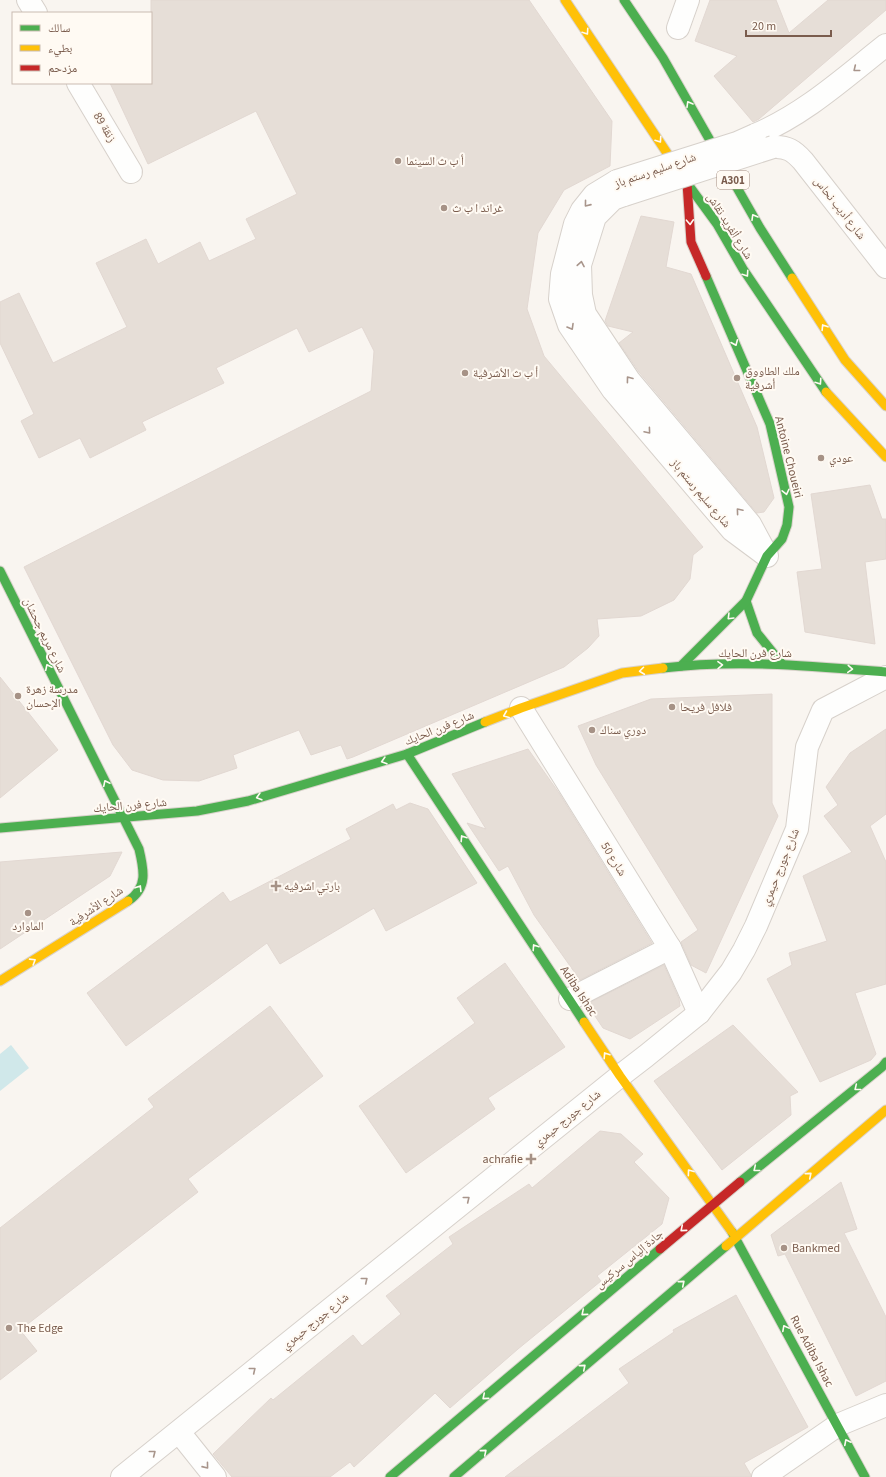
<svg xmlns="http://www.w3.org/2000/svg" width="886" height="1477" font-family="'Source Sans 3','Noto Naskh Arabic',sans-serif">
<style>
.water{fill:#d0e8ea}
.building{fill:#e6ded7;stroke:#e2d8d2}
.lines{fill:none;stroke-linecap:round;stroke-linejoin:round}
.street-casing{stroke:#d7d1cb;stroke-width:24}
.fast-casing{stroke:#d9d2cb;stroke-width:11}
.slow-casing{stroke:#d9d2cb;stroke-width:11}
.jam-casing{stroke:#d9d2cb;stroke-width:11}
.street{stroke:#fefefd;stroke-width:22}
.fast{stroke:#4caf50;stroke-width:9}
.slow{stroke:#ffc107;stroke-width:9}
.jam{stroke:#c62828;stroke-width:9}
.street-bridge-casing{stroke:#d7d1cb;stroke-width:24;stroke-linecap:butt}
.street-bridge{stroke:#fefefd;stroke-width:22}
.oneway{stroke:#fffaf3}
.oneway2{stroke:#a8958b}
.poi-dot{fill:#a69286;stroke:#fffaf3;stroke-width:1.5}
.labels{text-anchor:middle;stroke-width:4;stroke-linejoin:round;paint-order:stroke}
.shield{fill:#fffaf3;stroke:#a28b7f;stroke-width:1}
.shield-label{font-size:11px;font-weight:bold;fill:#7a5c4d}
.street-label{font-size:12px;fill:#7a5c4d;stroke:#fffaf3}
.poi-label{font-size:12px;fill:#7a5c4d;stroke:#fffaf3;text-anchor:start}
</style>
<rect width="100%" height="100%" fill="#f9f5f0"/>
<path class="water" d="M11,1045L29,1068L0,1091V1054Z"/>
<g class="building">
<path d="M151,0H529L612,121L610,166L564,190L538,233L527,309L544,356L703,547L693,555L690,579L674,600L641,616L597,619L599,636L588,648L564,667L353,757L347,759L341,745L311,755L299,730L233,755L237,768L199,781L163,780L132,770L113,745L24,567L371,391L374,351L362,327L309,352L297,328L216,368L224,383L142,422L146,430L90,458L80,438L39,458L21,421L34,414L0,343V302L19,293L53,363L127,327L96,263L146,239L158,264L200,242L209,261L256,239L246,219L297,194L256,111L148,164L110,83H151Z"/>
<path d="M710,0H776L789,33L828,0H886V10L759,119L753,122L714,76L737,56L695,41Z"/>
<path d="M641,216L674,222L666,267L691,274L757,427L774,498L764,512L757,513L639,372L619,343L633,332L608,326L605,321Z"/>
<path d="M870,485L882,519H886V559L865,562L875,644L805,632L797,572L822,569L811,494Z"/>
<path d="M0,677L58,750L0,798Z"/>
<path d="M772,694V803L778,816L706,973L691,965L681,942L698,930L596,765L578,726L651,699Z"/>
<path d="M886,729V814L870,826L886,862V984L855,993L876,1054L871,1060L820,1082L767,979L792,965L789,953L827,941L803,876L852,852L824,816L838,805L826,787L850,753Z"/>
<path d="M528,749L559,793L652,943L580,980L534,915L508,866L499,871L467,823L486,829L452,774Z"/>
<path d="M410,803L428,809L477,883L386,931L374,908L280,964L267,943L126,1046L87,993L223,892L230,902L351,839L346,829L393,804L396,810Z"/>
<path d="M122,852L110,876L0,949V862Z"/>
<path d="M505,963L565,1047L488,1098L495,1109L406,1173L359,1106L475,1023L457,998Z"/>
<path d="M664,965L679,999L680,1006L630,1039L603,1028L587,1004Z"/>
<path d="M270,1006L323,1076L188,1179L198,1192L20,1330L37,1351L0,1380V1228L154,1107L148,1099Z"/>
<path d="M733,1025L798,1092L790,1096L791,1115L722,1170L654,1081Z"/>
<path d="M600,1131L621,1134L643,1154L634,1162L669,1198L662,1224L597,1276L601,1281L518,1349L450,1408L435,1393L354,1467L350,1462L330,1477H232L213,1454L271,1398L273,1400L353,1335L362,1346L401,1314L386,1296L453,1244L449,1237L529,1184L532,1188Z"/>
<path d="M841,1182L857,1229L844,1233L886,1317V1381L856,1396L785,1254L778,1256L771,1235Z"/>
<path d="M736,1295L808,1427L744,1463L751,1475V1477H505L629,1383L619,1369L674,1332L673,1330Z"/>
</g>
<g class="lines">
<defs>
<g id="street">
<path d="M28,0L36,13"/>
<path d="M678,28L688,0"/>
<path d="M78,83L131,172"/>
<path d="M755,135C805,114 844,78 886,45"/>
<path d="M773,147C787,146 794,151 803,161L886,267"/>
<path d="M617,181L594,195L582,210L575,224L562,274L560,299L569,325L613,390L732,530L767,556"/>
<path d="M624,195L613,199L595,217L580,265L581,295L585,314L629,380L750,524L764,550"/>
<path d="M521,708L670,948L699,1013"/>
<path d="M570,999L670,948"/>
<path d="M179,1432L215,1477"/>
<path d="M122,1477L620,1076L646,1056L699,1013L731,972L744,950L756,926L797,829L807,747L823,710L886,677"/>
<path d="M763,1477L838,1425L886,1405"/>
</g>
<g id="fast">
<path d="M624,0L663,58L760,228L792,278"/>
<path d="M687,183L717,224L743,269L826,392"/>
<path d="M0,571L139,849C144,870 148,888 128,901"/>
<path d="M746,601L757,633L782,664"/>
<path d="M681,666L746,601L767,556L782,539L787,525L789,507L770,424L706,276"/>
<path d="M663,668C737,659 812,666 886,672"/>
<path d="M407,754L584,1022"/>
<path d="M0,828L197,811L248,801L407,754L485,722"/>
<path d="M740,1182L882,1067L886,1062"/>
<path d="M732,1232L865,1477"/>
<path d="M390,1477L660,1249"/>
<path d="M454,1477L726,1246"/>
</g>
<g id="slow">
<path d="M565,0L687,183"/>
<path d="M792,278L845,360L886,406"/>
<path d="M826,392L886,457"/>
<path d="M485,722L521,708L622,673L663,668"/>
<path d="M0,981L128,901"/>
<path d="M584,1022L620,1076L732,1232"/>
<path d="M726,1246L886,1110"/>
</g>
<g id="jam">
<path d="M687,183L691,242L706,276"/>
<path d="M660,1249L740,1182"/>
</g>
</defs>
<use href="#street" class="street-casing"/>
<use href="#fast" class="fast-casing"/>
<use href="#slow" class="slow-casing"/>
<use href="#jam" class="jam-casing"/>
<use href="#street" class="street"/>
<use href="#fast" class="fast"/>
<use href="#slow" class="slow"/>
<use href="#jam" class="jam"/>
<defs>
<g id="street-bridge">
<path d="M617,181L737,143L755,135"/>
<path d="M624,195L773,147"/>
</g>
</defs>
<use href="#street-bridge" class="street-bridge-casing"/>
<use href="#street-bridge" class="street-bridge"/>
</g>
<defs><path id="oneway-chevron" d="M-2-3.5L2.5 0L-2 3.5" fill="none" stroke-width="1.6" stroke-linecap="round" stroke-linejoin="round"/></defs>
<g class="oneway">
<use href="#oneway-chevron" transform="translate(586 32) rotate(56)"/>
<use href="#oneway-chevron" transform="translate(689 104) rotate(-120)"/>
<use href="#oneway-chevron" transform="translate(659 140) rotate(56)"/>
<use href="#oneway-chevron" transform="translate(754 217) rotate(-120)"/>
<use href="#oneway-chevron" transform="translate(690 222) rotate(87)"/>
<use href="#oneway-chevron" transform="translate(746 274) rotate(56)"/>
<use href="#oneway-chevron" transform="translate(824 327) rotate(-122)"/>
<use href="#oneway-chevron" transform="translate(735 343) rotate(67)"/>
<use href="#oneway-chevron" transform="translate(819 382) rotate(56)"/>
<use href="#oneway-chevron" transform="translate(786 492) rotate(77)"/>
<use href="#oneway-chevron" transform="translate(730 617) rotate(135)"/>
<use href="#oneway-chevron" transform="translate(720 665) rotate(-1)"/>
<use href="#oneway-chevron" transform="translate(48 667) rotate(-116)"/>
<use href="#oneway-chevron" transform="translate(850 669) rotate(4)"/>
<use href="#oneway-chevron" transform="translate(642 671) rotate(173)"/>
<use href="#oneway-chevron" transform="translate(506 715) rotate(158)"/>
<use href="#oneway-chevron" transform="translate(384 761) rotate(164)"/>
<use href="#oneway-chevron" transform="translate(106 783) rotate(-116)"/>
<use href="#oneway-chevron" transform="translate(259 797) rotate(164)"/>
<use href="#oneway-chevron" transform="translate(463 838) rotate(-123)"/>
<use href="#oneway-chevron" transform="translate(139 888) rotate(-58)"/>
<use href="#oneway-chevron" transform="translate(535 947) rotate(-123)"/>
<use href="#oneway-chevron" transform="translate(33 961) rotate(-32)"/>
<use href="#oneway-chevron" transform="translate(606 1055) rotate(-123)"/>
<use href="#oneway-chevron" transform="translate(857 1088) rotate(141)"/>
<use href="#oneway-chevron" transform="translate(756 1169) rotate(141)"/>
<use href="#oneway-chevron" transform="translate(690 1172) rotate(-126)"/>
<use href="#oneway-chevron" transform="translate(809 1175) rotate(-40)"/>
<use href="#oneway-chevron" transform="translate(683 1229) rotate(140)"/>
<use href="#oneway-chevron" transform="translate(682 1283) rotate(-40)"/>
<use href="#oneway-chevron" transform="translate(584 1313) rotate(140)"/>
<use href="#oneway-chevron" transform="translate(785 1328) rotate(-118)"/>
<use href="#oneway-chevron" transform="translate(583 1367) rotate(-40)"/>
<use href="#oneway-chevron" transform="translate(485 1397) rotate(140)"/>
<use href="#oneway-chevron" transform="translate(847 1442) rotate(-117)"/>
<use href="#oneway-chevron" transform="translate(484 1452) rotate(-40)"/>
</g>
<g class="oneway2">
<use href="#oneway-chevron" transform="translate(856 69) rotate(141)"/>
<use href="#oneway-chevron" transform="translate(587 204) rotate(129)"/>
<use href="#oneway-chevron" transform="translate(581 264) rotate(-80)"/>
<use href="#oneway-chevron" transform="translate(571 327) rotate(60)"/>
<use href="#oneway-chevron" transform="translate(629 379) rotate(-127)"/>
<use href="#oneway-chevron" transform="translate(648 431) rotate(50)"/>
<use href="#oneway-chevron" transform="translate(739 511) rotate(-130)"/>
<use href="#oneway-chevron" transform="translate(467 1199) rotate(-39)"/>
<use href="#oneway-chevron" transform="translate(365 1280) rotate(-39)"/>
<use href="#oneway-chevron" transform="translate(253 1370) rotate(-39)"/>
<use href="#oneway-chevron" transform="translate(153 1453) rotate(-38)"/>
<use href="#oneway-chevron" transform="translate(206 1466) rotate(51)"/>
</g>
<g class="poi-dot">
<circle cx="398" cy="161" r="4"/>
<circle cx="444" cy="208" r="4"/>
<circle cx="465" cy="373" r="4"/>
<circle cx="737" cy="378" r="4"/>
<circle cx="821" cy="458" r="4"/>
<circle cx="18" cy="696" r="4"/>
<circle cx="672" cy="707" r="4"/>
<circle cx="592" cy="730" r="4"/>
<path d="M274 880h4v4h4v4h-4v4h-4v-4h-4v-4h4z"/>
<circle cx="28" cy="913" r="4"/>
<path d="M529 1153h4v4h4v4h-4v4h-4v-4h-4v-4h4z"/>
<circle cx="784" cy="1248" r="4"/>
<circle cx="9" cy="1328" r="4"/>
</g>
<g class="labels">
<rect class="shield" x="717" y="171" width="32" height="18" rx="3"/>
<g class="shield-label">
<text x="733" y="184">A301</text>
</g>
<g class="street-label">
<text transform="translate(105 127) rotate(59)" y="4">زنقة 89</text>
<text transform="translate(655 170) rotate(-19)" y="4">شارع سليم رستم باز</text>
<text transform="translate(840 208) rotate(52)" y="4">شارع أديب نحاس</text>
<text transform="translate(730 226) rotate(58)" y="4">شارع ألفريد نقاش</text>
<text transform="translate(789 457) rotate(76)" y="4">Antoine Choueiri</text>
<text transform="translate(701 493) rotate(50)" y="4">شارع سليم رستم باز</text>
<text transform="translate(45 635) rotate(64)" y="4">شارع مريم جحشان</text>
<text x="755" y="657">شارع فرن الحايك</text>
<text transform="translate(439 728) rotate(-22)" y="4">شارع فرن الحايك</text>
<text transform="translate(130 805) rotate(-5)" y="4">شارع فرن الحايك</text>
<text transform="translate(614 859) rotate(58)" y="4">شارع 50</text>
<text transform="translate(780 867) rotate(-68)" y="4">شارع جورج حيمري</text>
<text transform="translate(96 906) rotate(-34)" y="4">شارع الأشرفية</text>
<text transform="translate(579 991) rotate(57)" y="4">Adiba Ishac</text>
<text transform="translate(567 1118) rotate(-39)" y="4">شارع جورج حيمري</text>
<text transform="translate(629 1259) rotate(-40)" y="4">جادة إلياس سركيس</text>
<text transform="translate(315 1321) rotate(-39)" y="4">شارع جورج حيمري</text>
<text transform="translate(812 1351) rotate(62)" y="4">Rue Adiba Ishac</text>
</g>
<g class="poi-label">
<text x="406" y="165">أ ب ث السينما</text>
<text x="452" y="212">غراند ا ب ث</text>
<text x="745" y="375">ملك الطاووق<tspan x="745" dy="14">أشرفية</tspan></text>
<text x="473" y="377">أ ب ث الأشرفية</text>
<text x="829" y="462">عودي</text>
<text x="26" y="693">مدرسة زهرة<tspan x="26" dy="14">الإحسان</tspan></text>
<text x="680" y="711">فلافل فريحا</text>
<text x="600" y="734">دوري سناك</text>
<text x="284" y="890">بارتي اشرفيه</text>
<text x="28" y="930" text-anchor="middle">الماوارد</text>
<text x="523" y="1163" text-anchor="end">achrafie</text>
<text x="792" y="1252">Bankmed</text>
<text x="17" y="1332">The Edge</text>
</g>
</g>
<rect x="12" y="12" width="140" height="72" fill="#fffaf3" stroke="#cabbb1"/>
<rect x="20" y="25" width="20" height="6" fill="#4caf50" stroke="#cabbb1"/>
<text x="48" y="32" font-size="12" fill="#7a5c4d">سالك</text>
<rect x="20" y="45" width="20" height="6" fill="#ffc107" stroke="#cabbb1"/>
<text x="48" y="52" font-size="12" fill="#7a5c4d">بطيء</text>
<rect x="20" y="65" width="20" height="6" fill="#c62828" stroke="#cabbb1"/>
<text x="48" y="72" font-size="12" fill="#7a5c4d">مزدحم</text>
<path d="M746 30v6h85v-6" fill="none" stroke="#7a5c4d" stroke-width="2"/>
<text x="752" y="30" font-size="12" fill="#7a5c4d" stroke="#fffaf3" stroke-width="3" paint-order="stroke">20 m</text>
</svg>
